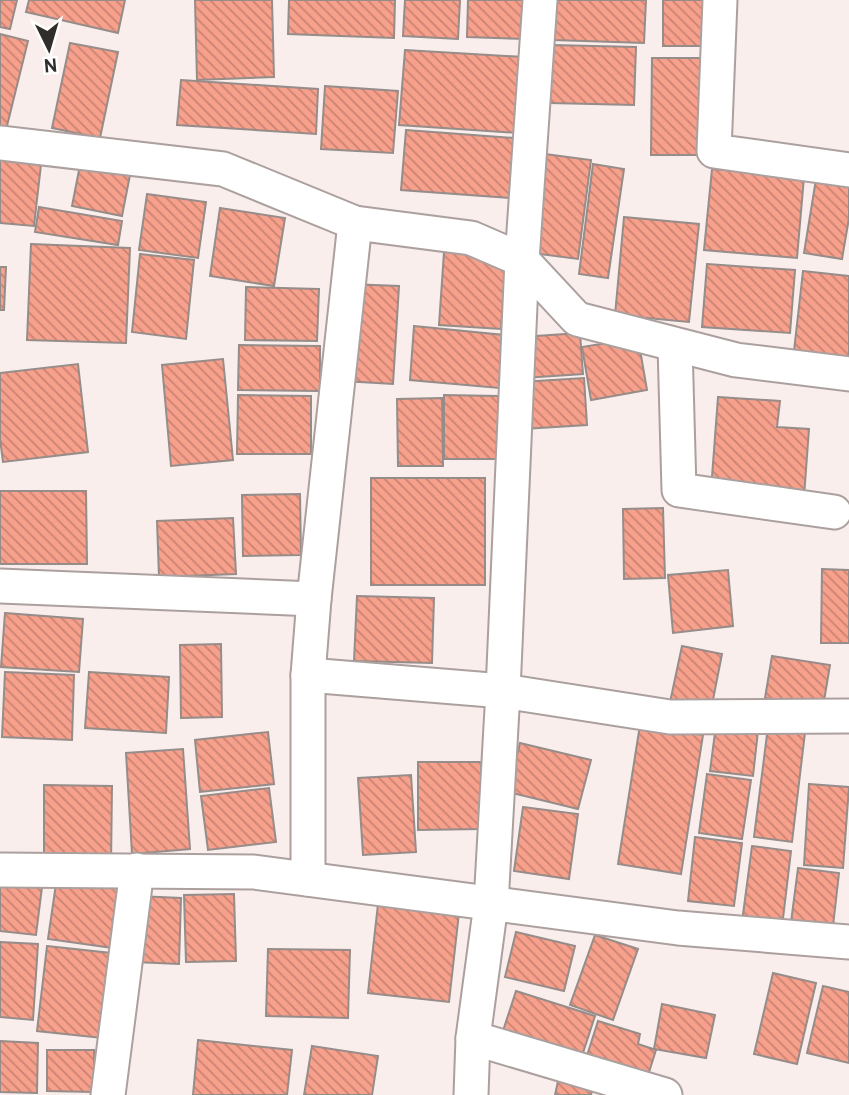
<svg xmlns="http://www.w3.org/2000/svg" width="849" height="1095" font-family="Overpass,sans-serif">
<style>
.building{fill:url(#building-back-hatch);stroke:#968c89;stroke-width:2}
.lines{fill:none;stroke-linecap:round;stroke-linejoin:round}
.street-casing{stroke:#aba09e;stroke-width:37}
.street{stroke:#fff;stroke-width:33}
</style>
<defs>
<pattern id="building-back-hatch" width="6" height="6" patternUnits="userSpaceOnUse" patternTransform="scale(1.75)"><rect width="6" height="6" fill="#f7a08c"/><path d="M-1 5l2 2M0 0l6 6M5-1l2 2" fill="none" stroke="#c98373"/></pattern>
</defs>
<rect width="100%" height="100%" fill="#f9eeeb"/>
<g class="building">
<path d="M0,0H17L10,29L0,27Z"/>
<path d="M29,0H125L118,33L26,12Z"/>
<path d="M195,0H272L274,77L197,80Z"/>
<path d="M289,0H395L394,38L288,34Z"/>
<path d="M405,0H460L458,39L403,36Z"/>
<path d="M468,0H526V39L467,37Z"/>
<path d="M556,0H646L644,43L554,40Z"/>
<rect x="663" y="0" width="42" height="46"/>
<path d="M0,34L28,41L4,138L0,137Z"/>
<path d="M70,43L118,52L100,138L52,128Z"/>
<path d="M552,45L636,47L634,105L550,103Z"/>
<path d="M405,50L523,57L518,133L399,125Z"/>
<path d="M652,58H703L702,155H651Z"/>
<path d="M181,80L318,89L316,134L177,125Z"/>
<path d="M325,86L398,91L393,153L321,149Z"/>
<path d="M406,130L514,138L510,198L401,190Z"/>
<path d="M0,151L42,156L34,226L0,223Z"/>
<path d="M545,154L591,160L578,259L532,253Z"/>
<path d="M81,160L131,170L122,216L72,206Z"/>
<path d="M593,164L624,169L608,278L579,274Z"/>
<path d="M712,169L804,177L797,258L704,250Z"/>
<path d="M817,173L849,178V218L842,259L804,253Z"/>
<path d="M147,194L206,202L198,258L139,250Z"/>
<path d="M39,207L122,221L118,245L35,232Z"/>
<path d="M220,208L285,218L274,286L210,276Z"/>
<path d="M624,217L699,224L689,322L615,315Z"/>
<path d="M31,244L130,248L126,343L27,340Z"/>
<path d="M444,252L506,256L501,329L439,325Z"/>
<path d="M140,254L194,260L186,339L132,332Z"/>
<path d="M707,264L795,270L790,333L702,327Z"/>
<path d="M0,267H6L4,310H0Z"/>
<path d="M803,271L849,276V357L794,351Z"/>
<path d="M349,284L399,286L393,384L343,381Z"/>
<path d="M246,287L319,289L317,341L245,340Z"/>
<path d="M414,326L504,335L499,388L410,380Z"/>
<path d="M580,333L583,374L524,378L521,337Z"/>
<path d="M638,338L647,390L591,400L582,347Z"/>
<path d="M239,345L320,346V391L238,390Z"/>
<path d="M223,359L233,460L171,466L162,365Z"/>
<path d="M78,364L88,452L3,462L0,439V373Z"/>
<path d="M584,378L587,425L524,429L521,382Z"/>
<path d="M238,395L311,396V454H237Z"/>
<path d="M444,395L498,396V459H444Z"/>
<path d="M718,397L780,401L777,427L809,429L804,497L711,490Z"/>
<path d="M442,398L443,466H398L397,399Z"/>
<rect x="371" y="478" width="114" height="107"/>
<path d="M0,491H86L87,564H0Z"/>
<path d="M300,494L301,555L243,556L242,495Z"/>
<path d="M663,508L665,578L624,579L623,509Z"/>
<path d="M233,518L236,574L159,577L157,521Z"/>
<path d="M822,569L849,570V643H821Z"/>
<path d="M728,570L733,626L673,633L668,575Z"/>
<path d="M357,596L434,598L432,663L354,661Z"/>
<path d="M5,613L83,619L79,672L1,667Z"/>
<path d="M221,644L222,717L181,718L180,645Z"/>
<path d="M682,646L722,654L710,715L669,707Z"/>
<path d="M772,656L830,665L823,707L765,698Z"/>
<path d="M5,672L74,675L72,740L2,737Z"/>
<path d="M89,672L169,677L166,733L85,728Z"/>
<path d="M717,717L759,722L753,776L710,771Z"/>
<path d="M769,719L806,724L792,842L754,837Z"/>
<path d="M640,725L703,735L681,874L618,864Z"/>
<path d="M268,732L274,784L200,792L195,740Z"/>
<path d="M520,743L591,760L578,809L508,792Z"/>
<path d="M183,749L190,849L132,854L126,753Z"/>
<path d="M418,762H481V829L418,830Z"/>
<path d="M707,774L751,780L742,839L699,833Z"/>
<path d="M411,775L416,852L363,855L358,778Z"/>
<path d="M809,784L849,787L843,868L804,865Z"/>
<path d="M44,785L112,786L111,866H44Z"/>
<path d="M269,788L276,842L208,850L201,796Z"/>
<path d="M523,807L578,814L569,879L514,871Z"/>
<path d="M695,837L742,843L734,906L688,901Z"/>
<path d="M752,846L791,851L782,927L742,922Z"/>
<path d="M798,868L839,873L832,935L790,930Z"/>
<path d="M57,877L122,886L113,948L48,939Z"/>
<path d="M0,882L42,887L36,935L0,931Z"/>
<path d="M234,894L236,961L186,962L184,895Z"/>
<path d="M137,896L181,898L179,964L134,962Z"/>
<path d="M378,904L459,913L449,1002L368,993Z"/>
<path d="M516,932L575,946L564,991L505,977Z"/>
<path d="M595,935L638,949L613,1020L570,1005Z"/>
<path d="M0,942L38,944L33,1020L0,1017Z"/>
<path d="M47,946L111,953L102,1038L37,1031Z"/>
<path d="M268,949L350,950L348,1018L266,1016Z"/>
<path d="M773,973L816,983L797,1064L754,1054Z"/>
<path d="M823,986L849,992V1063L807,1053Z"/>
<path d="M516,991L595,1016L579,1065L500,1040Z"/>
<path d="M662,1004L715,1015L706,1058L654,1049Z"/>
<path d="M598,1021L640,1034L638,1044L656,1050L645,1085L584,1065Z"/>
<path d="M198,1040L292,1050L287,1095H193Z"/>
<path d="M0,1041L38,1043L37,1093L0,1092Z"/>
<path d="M312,1046L378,1056L372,1095H304Z"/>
<path d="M47,1050H94V1092L47,1091Z"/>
<path d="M560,1072L594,1081L591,1095H555Z"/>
</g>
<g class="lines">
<defs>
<g id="street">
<path d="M720,0L714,151L849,170"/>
<path d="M0,143L223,169L355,223L471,238L522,260L577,319L736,360L849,374"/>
<path d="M675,345L679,490L834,512"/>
<path d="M0,586L314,599L355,223"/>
<path d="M308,675L503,691L670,717L849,716"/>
<path d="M0,870L254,872L678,928L849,942"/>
<path d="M308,879V675L314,599"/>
<path d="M473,1038L665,1095"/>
<path d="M108,1095L137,870"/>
<path d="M471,1095L473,1038L491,904L503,691L522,260L540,0"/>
</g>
</defs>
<use href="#street" class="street-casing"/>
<use href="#street" class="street"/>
</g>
<g transform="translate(49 49) rotate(175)" stroke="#fefefe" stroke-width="5" paint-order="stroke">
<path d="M0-5L12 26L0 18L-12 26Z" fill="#312d2b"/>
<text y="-10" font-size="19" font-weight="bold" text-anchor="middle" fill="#312d2b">N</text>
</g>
</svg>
